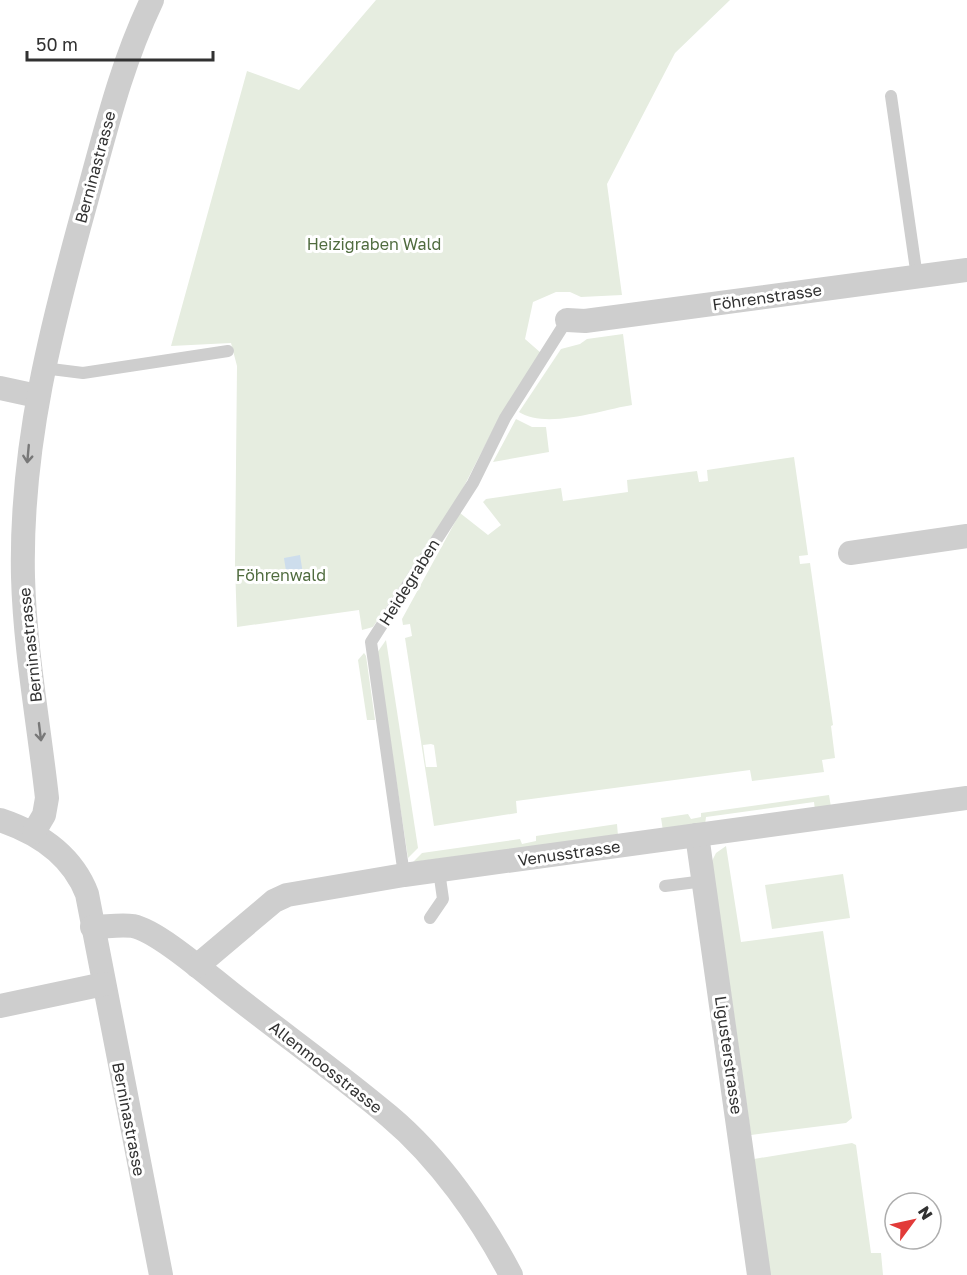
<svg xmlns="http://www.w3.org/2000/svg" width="967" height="1275" font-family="'Golos Text',sans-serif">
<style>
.green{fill:#e6ede0;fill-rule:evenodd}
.water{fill:#cdddec}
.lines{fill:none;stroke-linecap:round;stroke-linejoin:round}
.service{stroke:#cecece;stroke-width:12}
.minor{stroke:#cecece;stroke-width:24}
.oneway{stroke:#787878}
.labels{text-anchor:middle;stroke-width:6;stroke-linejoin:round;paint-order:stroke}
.street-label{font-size:16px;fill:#313131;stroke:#fff}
.park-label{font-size:16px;fill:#506c3f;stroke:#fff}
</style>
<rect width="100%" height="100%" fill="#fff"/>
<g class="green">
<path d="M376,0H730L675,53L607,184L622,295L581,297L570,292H556L533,302L525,339L541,353L500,416L459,496L373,627L362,630L359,610L237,627L235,565L237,366L231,343L171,346L247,71L299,90Z"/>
<path d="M623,334L632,405C605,409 546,430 519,412L561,349L580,344L587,339Z"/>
<path d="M516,419L532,427H546L549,452L493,462Z"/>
<path d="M794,457L808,555L799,556L800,564L810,563L833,725L831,726L835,758L822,760L824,772L752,781L750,770L516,801L517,813L434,826L405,638L412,636L410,624L403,625L402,619L460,513L488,535L501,525L483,502L486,499L561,488L563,501L628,492L627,480L697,471L699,482L708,481L707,470ZM431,744L434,745L437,767H426L423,745Z"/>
<path d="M386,640L418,848L408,858L377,653Z"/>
<path d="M364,653L366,656L375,720H367L358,660Z"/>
<path d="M829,795L831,807L815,810L814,802L706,817L705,825L663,831L661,818L688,814L691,819L701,817V813Z"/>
<path d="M617,824L618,836L413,862L422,853L520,839L522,844L536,841V836Z"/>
<path d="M726,846L741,942L823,931L852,1118L846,1123L751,1135L712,861L716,853Z"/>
<path d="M843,874L850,918L772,929L765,885Z"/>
<path d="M852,1143L856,1145L871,1253H881L883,1275H770L754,1159Z"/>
</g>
<path class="water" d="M300,555L304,581L288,584L284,558Z"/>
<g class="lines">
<g class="service">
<path d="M891,96L917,277"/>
<path d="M43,368L83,373L228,351"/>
<path d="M404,875L371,642L473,483L505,418L567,320"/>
<path d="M665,886L704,881"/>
<path d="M430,918L443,899L439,871"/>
</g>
<g class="minor">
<path d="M567,320L585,321L967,270"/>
<path d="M0,388L37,396"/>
<path d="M850,553L967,536"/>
<path d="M0,820C39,833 72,855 87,894L161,1275"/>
<path d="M34,832L44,815L47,798C39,725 25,651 23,577C20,445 52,324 87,198C106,129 121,65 152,0"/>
<path d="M697,835L759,1275"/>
<path d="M92,927C105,927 120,924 133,926C158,931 209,976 231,993C283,1034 338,1073 389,1116C439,1158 481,1218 511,1275"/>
<path d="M197,966L274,901L287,895L404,875L967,798"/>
<path d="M0,1006L104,984"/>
</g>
</g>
<defs><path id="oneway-shaft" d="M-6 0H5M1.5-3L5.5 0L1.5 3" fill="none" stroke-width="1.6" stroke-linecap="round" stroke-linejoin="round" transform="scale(1.5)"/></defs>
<g class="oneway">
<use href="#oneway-shaft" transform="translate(28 454) rotate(95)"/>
<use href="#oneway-shaft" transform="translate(40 732) rotate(83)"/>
</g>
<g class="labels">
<g class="street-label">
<text transform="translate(95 167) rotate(-75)" y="6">Berninastrasse</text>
<text transform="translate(767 297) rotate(-8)" y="6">Föhrenstrasse</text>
<text transform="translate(409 582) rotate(-58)" y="6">Heidegraben</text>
<text transform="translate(30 645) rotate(-96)" y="6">Berninastrasse</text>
<text transform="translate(569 853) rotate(-8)" y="6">Venusstrasse</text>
<text transform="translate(729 1055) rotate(82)" y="6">Ligusterstrasse</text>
<text transform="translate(326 1067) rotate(38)" y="6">Allenmoosstrasse</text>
<text transform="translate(129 1119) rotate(79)" y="6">Berninastrasse</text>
</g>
<g class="park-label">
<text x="374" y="250">Heizigraben Wald</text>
<text x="281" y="581">Föhrenwald</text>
</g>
</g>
<g transform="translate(913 1221) rotate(57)"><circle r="28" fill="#ffffff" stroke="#adadad" stroke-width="1.5"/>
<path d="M0-4.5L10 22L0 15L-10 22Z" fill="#e23b39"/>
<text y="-9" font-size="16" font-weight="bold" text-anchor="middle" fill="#313131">N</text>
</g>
<path d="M27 51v9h186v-9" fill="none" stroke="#313131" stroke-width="3"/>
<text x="36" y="51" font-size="18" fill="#313131" stroke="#ffffff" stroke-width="4.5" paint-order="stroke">50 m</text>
</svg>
